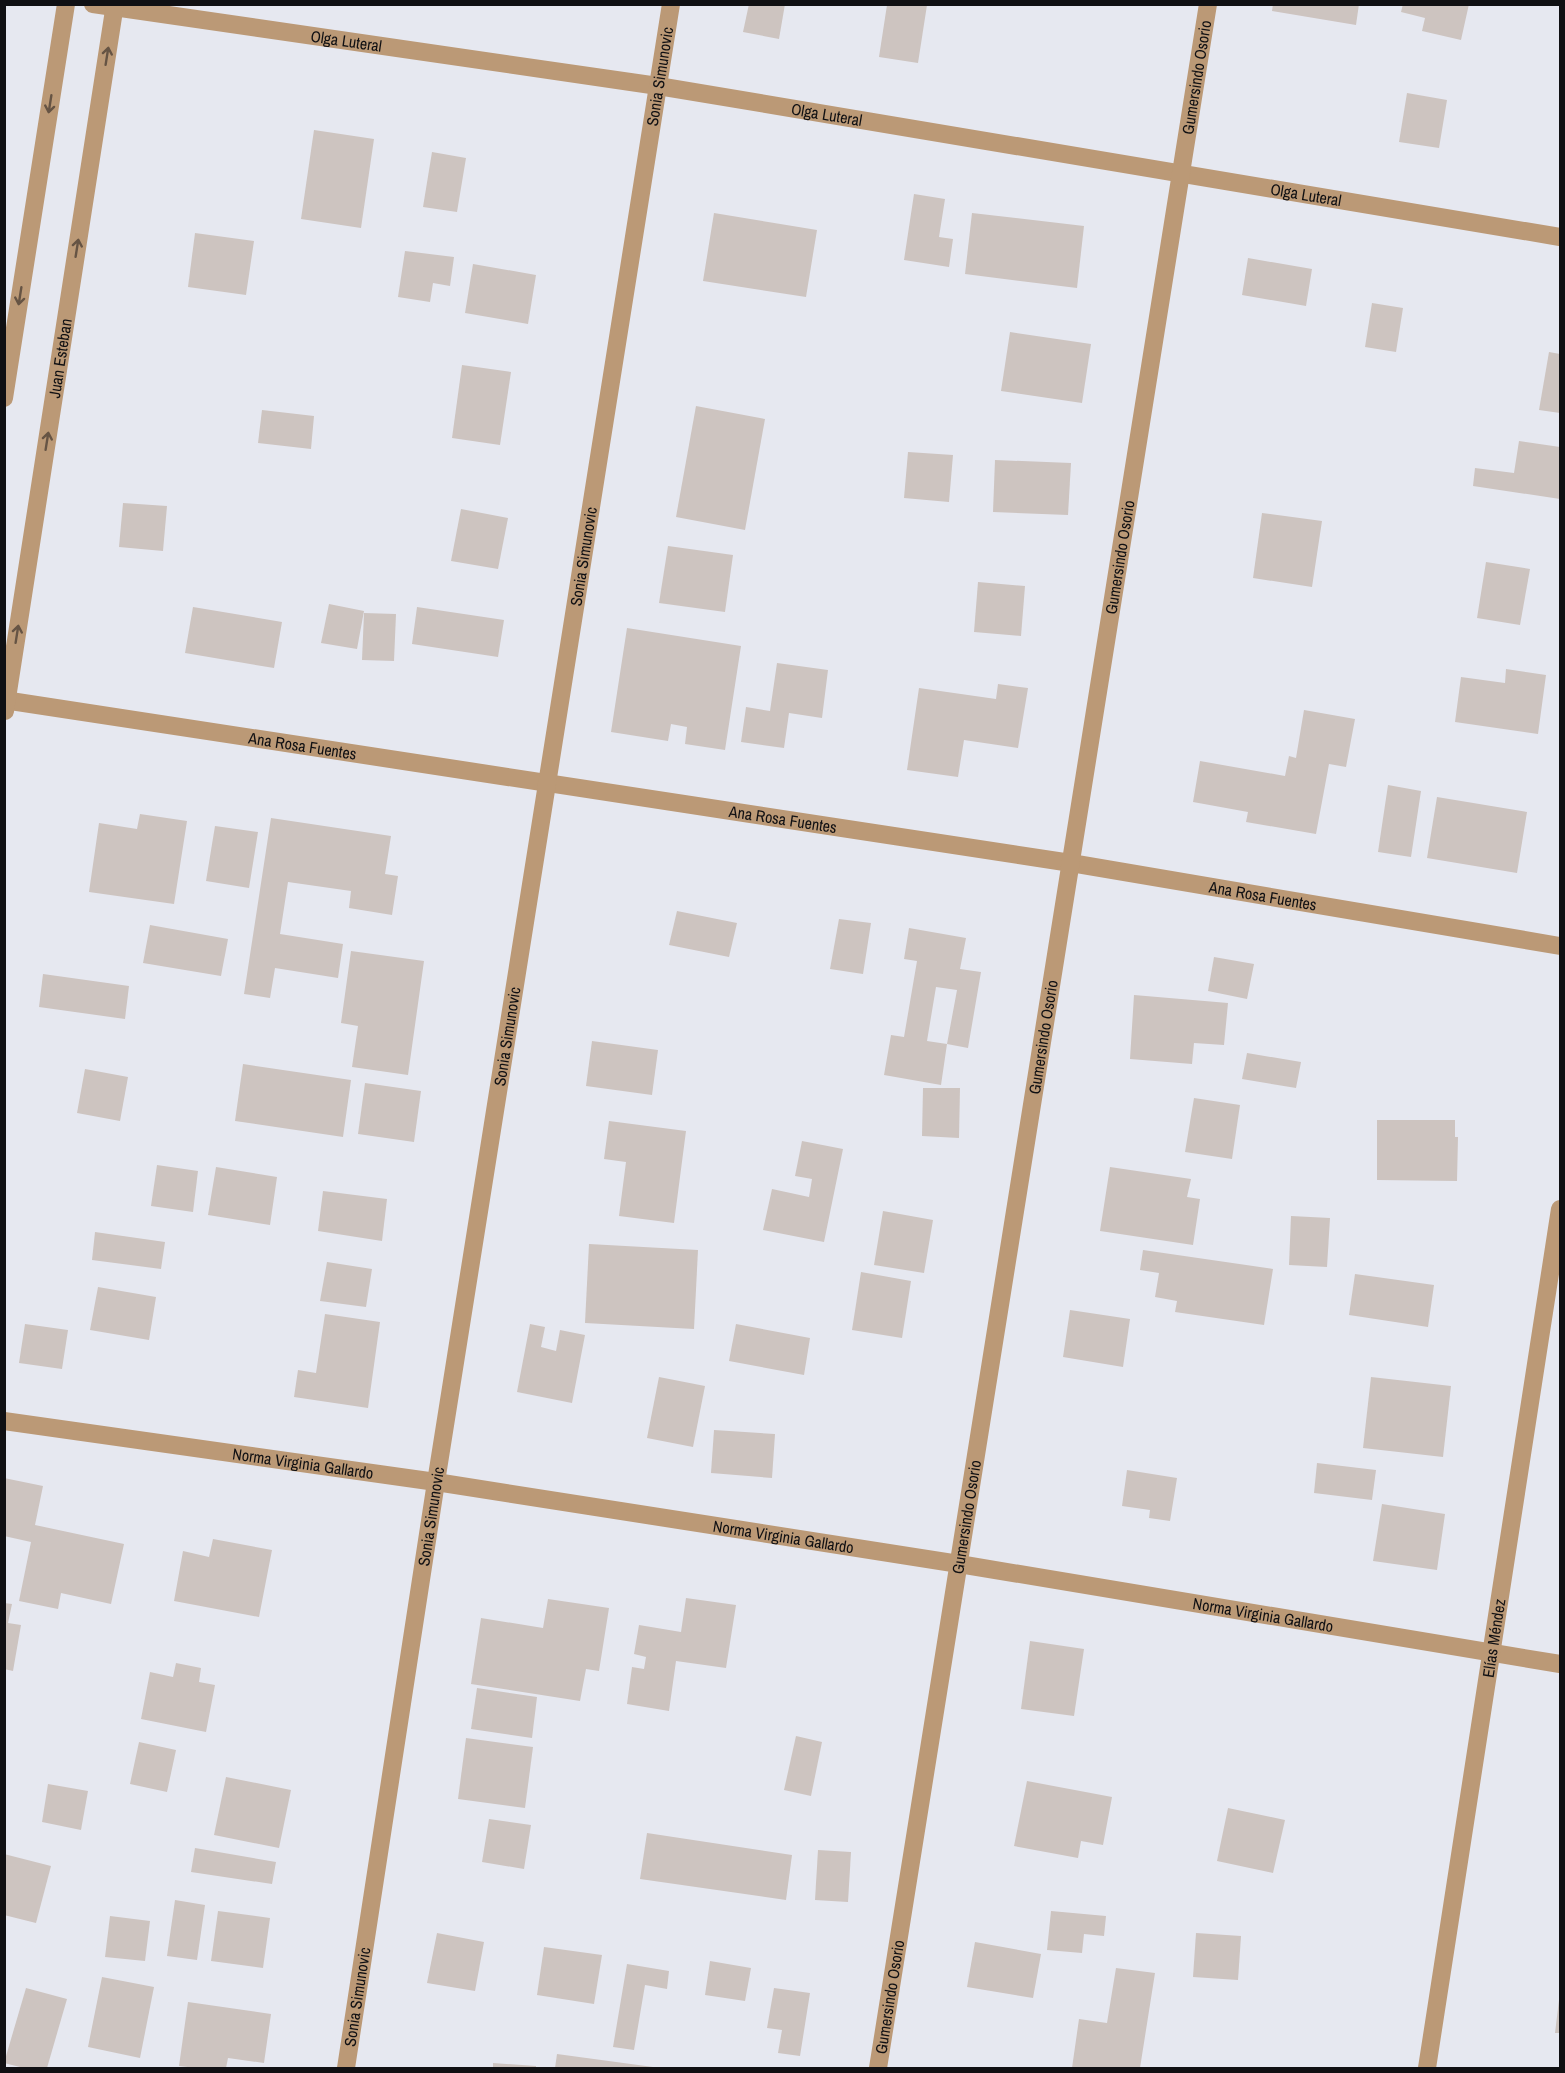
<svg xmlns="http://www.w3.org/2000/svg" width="1565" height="2073" font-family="'Archivo Narrow',sans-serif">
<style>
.building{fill:#cdc4c0;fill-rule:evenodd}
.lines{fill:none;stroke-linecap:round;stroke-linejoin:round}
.minor{stroke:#bb9976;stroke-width:18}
.oneway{stroke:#665444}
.labels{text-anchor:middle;stroke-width:5;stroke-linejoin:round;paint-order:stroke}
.street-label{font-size:16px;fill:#101013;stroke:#f3f6fe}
</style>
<rect width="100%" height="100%" fill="#e6e8f0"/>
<g class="building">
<path d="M749,4H785L779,39L743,32Z"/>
<path d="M1273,4H1359L1356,25L1272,11Z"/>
<path d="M1403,4H1469L1461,40L1422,31L1425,18L1401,12Z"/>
<path d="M887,5H927L918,63L879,57Z"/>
<path d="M1407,93L1447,100L1439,148L1399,142Z"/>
<path d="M314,130L374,139L361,228L301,219Z"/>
<path d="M432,152L466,158L457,212L423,207Z"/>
<path d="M914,194L945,199L939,237L953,239L949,267L904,260Z"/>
<path d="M714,213L817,230L806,297L703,281Z"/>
<path d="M972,213L1084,226L1077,288L965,274Z"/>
<path d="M195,233L254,241L246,295L188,287Z"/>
<path d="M405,251L454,257L450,286L433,283L430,302L398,297Z"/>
<path d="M1248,258L1312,269L1306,306L1242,295Z"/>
<path d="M473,264L536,275L528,324L465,313Z"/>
<path d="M1372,303L1403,308L1396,352L1365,347Z"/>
<path d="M1010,332L1091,344L1082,403L1001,391Z"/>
<path d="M1549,352L1560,354V413L1539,410Z"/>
<path d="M462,365L511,372L500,445L452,438Z"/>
<path d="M696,406L765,419L745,530L676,517Z"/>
<path d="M262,410L314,416L311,449L258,443Z"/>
<path d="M1519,441L1560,447V499L1473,486L1475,468L1514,473Z"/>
<path d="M908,452L953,455L949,502L904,498Z"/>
<path d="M995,460L1071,463L1068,515L993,512Z"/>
<path d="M123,503L167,506L163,551L119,547Z"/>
<path d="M461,509L508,518L498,569L451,561Z"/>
<path d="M1262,513L1322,521L1312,587L1253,578Z"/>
<path d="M668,546L733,555L725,612L659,603Z"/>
<path d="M1486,562L1530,569L1520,625L1477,618Z"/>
<path d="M978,582L1025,586L1021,636L974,632Z"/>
<path d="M329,604L364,611L357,649L321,643Z"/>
<path d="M193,607L282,622L274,668L185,653Z"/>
<path d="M417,607L504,620L498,657L412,644Z"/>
<path d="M364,613L396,614L394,661L362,660Z"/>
<path d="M627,628L741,646L725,750L685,744L687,727L671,724L668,741L611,732Z"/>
<path d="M777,663L828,670L822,718L789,713L784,748L741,742L746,707L770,711Z"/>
<path d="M1506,669L1546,675L1538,734L1455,722L1461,677L1505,683Z"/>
<path d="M998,684L1028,688L1018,748L964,740L958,777L907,770L919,688L996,699Z"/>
<path d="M1304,710L1355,719L1346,767L1329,764L1316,834L1246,822L1248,812L1193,802L1200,761L1285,776L1289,756L1296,758Z"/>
<path d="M1388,785L1421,791L1411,857L1378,852Z"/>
<path d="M1437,797L1527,812L1517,873L1427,858Z"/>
<path d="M140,814L187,821L174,904L89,892L99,823L137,829Z"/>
<path d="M271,818L391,836L385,874L398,876L392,915L349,908L351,891L288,882L280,934L343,944L338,978L275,968L270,998L244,994Z"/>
<path d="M215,826L258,832L249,888L206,881Z"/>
<path d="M677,911L737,923L729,957L669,945Z"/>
<path d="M839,919L871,923L863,974L830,969Z"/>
<path d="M150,925L228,939L221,976L143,963Z"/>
<path d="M909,928L966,938L960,969L981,972L968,1048L947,1044L941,1085L884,1075L891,1035L904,1037L917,961L904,959ZM936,987L957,990L947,1044L927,1041Z"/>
<path d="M351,951L424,961L408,1075L352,1067L358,1026L341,1023Z"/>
<path d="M1214,957L1254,964L1247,999L1208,991Z"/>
<path d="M43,974L129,986L125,1019L39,1007Z"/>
<path d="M1134,995L1228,1003L1224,1045L1194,1043L1192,1064L1130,1059Z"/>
<path d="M592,1041L658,1050L652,1095L586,1086Z"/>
<path d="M1247,1053L1301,1062L1296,1088L1242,1079Z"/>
<path d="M243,1064L351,1080L343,1137L235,1121Z"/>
<path d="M85,1069L128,1077L120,1121L77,1113Z"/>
<path d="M365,1083L421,1091L414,1142L358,1134Z"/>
<path d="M923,1088H960L959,1138L922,1136Z"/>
<path d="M1194,1098L1240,1105L1232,1159L1185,1152Z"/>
<path d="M1377,1120H1455V1137H1458L1457,1181L1377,1180Z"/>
<path d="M609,1121L686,1131L674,1223L619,1216L626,1162L604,1159Z"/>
<path d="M802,1141L843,1149L824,1242L763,1230L772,1189L809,1197L812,1179L795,1176Z"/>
<path d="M157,1165L198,1171L193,1212L151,1206Z"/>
<path d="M216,1167L277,1177L270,1225L208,1215Z"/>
<path d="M1110,1167L1191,1179L1187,1197L1200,1199L1193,1245L1100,1231Z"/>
<path d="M323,1191L387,1199L382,1241L318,1231Z"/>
<path d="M883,1211L933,1220L924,1273L874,1265Z"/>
<path d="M1291,1216L1330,1218L1327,1267L1289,1265Z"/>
<path d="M95,1232L165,1242L161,1269L92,1260Z"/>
<path d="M589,1244L698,1250L694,1329L585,1323Z"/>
<path d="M1143,1250L1273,1269L1264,1325L1175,1312L1177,1301L1155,1297L1159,1273L1140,1270Z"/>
<path d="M327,1262L372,1269L366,1307L320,1301Z"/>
<path d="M861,1272L911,1281L902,1338L852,1330Z"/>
<path d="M1355,1274L1434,1285L1428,1327L1349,1315Z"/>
<path d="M98,1287L156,1297L149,1340L90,1330Z"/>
<path d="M1070,1310L1130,1319L1123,1367L1063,1357Z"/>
<path d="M325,1314L380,1322L368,1408L294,1397L298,1370L316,1373Z"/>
<path d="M25,1324L68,1330L62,1369L19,1363Z"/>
<path d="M530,1324L545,1327L541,1347L556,1351L560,1330L585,1335L572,1403L517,1392Z"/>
<path d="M736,1324L810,1338L804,1375L729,1361Z"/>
<path d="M659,1377L705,1386L693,1447L647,1438Z"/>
<path d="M1371,1377L1451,1386L1443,1457L1363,1448Z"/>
<path d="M714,1430L775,1434L772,1478L711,1473Z"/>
<path d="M1317,1463L1376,1470L1372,1500L1314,1493Z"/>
<path d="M1127,1470L1177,1478L1170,1521L1149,1518L1150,1510L1122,1506Z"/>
<path d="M4,1478L43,1486L35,1525L124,1544L111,1604L61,1593L58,1609L19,1601L31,1542L4,1536Z"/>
<path d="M1382,1504L1445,1514L1437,1570L1373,1561Z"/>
<path d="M213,1539L272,1550L259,1617L174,1601L183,1551L209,1557Z"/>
<path d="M686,1598L736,1605L726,1668L676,1661L669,1711L627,1704L632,1667L644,1669L646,1657L634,1654L639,1625L681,1632Z"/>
<path d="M548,1599L609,1608L599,1671L586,1669L580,1701L471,1684L481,1618L543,1628Z"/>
<path d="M4,1603L12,1604L8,1623L21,1625L13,1671L4,1669Z"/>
<path d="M1030,1641L1084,1649L1074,1716L1021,1709Z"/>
<path d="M176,1663L201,1668L199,1682L215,1685L206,1732L141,1719L150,1672L173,1677Z"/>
<path d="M477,1688L537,1697L532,1738L471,1729Z"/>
<path d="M796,1736L822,1742L811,1796L784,1790Z"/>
<path d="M466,1738L533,1747L525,1808L458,1799Z"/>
<path d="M139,1742L176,1750L167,1792L130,1784Z"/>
<path d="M226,1777L291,1790L279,1848L214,1835Z"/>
<path d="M1027,1781L1112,1797L1103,1845L1081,1841L1078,1858L1014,1846Z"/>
<path d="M48,1784L88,1791L81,1830L42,1822Z"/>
<path d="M1228,1808L1285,1820L1273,1873L1217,1861Z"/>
<path d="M489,1819L531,1825L524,1869L482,1862Z"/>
<path d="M647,1833L792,1855L786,1900L640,1879Z"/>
<path d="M195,1848L276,1862L272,1884L191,1872Z"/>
<path d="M818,1850L851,1852L848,1902L815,1900Z"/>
<path d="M4,1854L51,1866L36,1923L4,1915Z"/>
<path d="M175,1900L205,1905L197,1960L167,1956Z"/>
<path d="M218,1911L270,1918L263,1968L211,1961Z"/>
<path d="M1051,1911L1106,1916L1104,1936L1084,1934L1082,1953L1047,1950Z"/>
<path d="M110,1916L150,1921L145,1961L105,1957Z"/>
<path d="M437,1933L484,1942L475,1991L427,1983Z"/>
<path d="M1196,1933L1241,1936L1238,1980L1193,1977Z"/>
<path d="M975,1942L1041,1954L1033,1998L967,1987Z"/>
<path d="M544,1947L602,1955L594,2004L537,1995Z"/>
<path d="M710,1961L751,1968L745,2001L705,1995Z"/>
<path d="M627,1964L669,1971L667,1989L645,1985L634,2050L613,2047Z"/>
<path d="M1116,1968L1155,1973L1140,2068H1072L1079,2019L1107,2023Z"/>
<path d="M102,1977L154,1987L140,2058L88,2047Z"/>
<path d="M26,1988L67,1999L47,2068H24L4,2063Z"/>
<path d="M774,1988L810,1993L800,2056L778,2053L782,2030L767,2028Z"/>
<path d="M1559,2000H1560V2033H1555Z"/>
<path d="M188,2002L271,2014L264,2063L228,2058L226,2068H196L179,2066Z"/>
<path d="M557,2054L653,2067L652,2068H555Z"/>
<path d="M493,2063L536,2066V2068H493Z"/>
</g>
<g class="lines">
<g class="minor">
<path id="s1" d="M93,4L658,86L1560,237"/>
<path d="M4,398L66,4"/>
<path id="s2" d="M4,700L1071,863L1560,946"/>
<path id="s3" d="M5,711L115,4"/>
<path id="s4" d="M4,1421L436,1482L959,1564L1560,1664"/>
<path id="s5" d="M346,2068L436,1482L671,4"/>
<path id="s6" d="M878,2068L1208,4"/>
<path id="s7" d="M1427,2068L1560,1209"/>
</g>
</g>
<defs><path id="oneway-shaft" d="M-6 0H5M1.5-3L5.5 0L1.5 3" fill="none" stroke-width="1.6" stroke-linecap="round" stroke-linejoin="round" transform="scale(1.5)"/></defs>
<g class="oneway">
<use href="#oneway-shaft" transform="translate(107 56) rotate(-81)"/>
<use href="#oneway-shaft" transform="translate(50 104) rotate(99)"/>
<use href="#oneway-shaft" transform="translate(77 248) rotate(-81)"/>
<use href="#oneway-shaft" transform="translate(20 296) rotate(99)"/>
<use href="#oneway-shaft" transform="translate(47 441) rotate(-81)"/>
<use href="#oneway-shaft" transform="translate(17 634) rotate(-81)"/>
</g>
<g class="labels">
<g class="street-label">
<text dy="6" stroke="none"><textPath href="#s1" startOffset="256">Olga Luteral</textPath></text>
<text dy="6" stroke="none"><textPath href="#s5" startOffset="2016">Sonia Simunovic</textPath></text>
<text dy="6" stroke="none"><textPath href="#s6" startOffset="2016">Gumersindo Osorio</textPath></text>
<text dy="6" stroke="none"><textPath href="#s1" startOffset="742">Olga Luteral</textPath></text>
<text dy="6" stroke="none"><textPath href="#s1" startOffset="1228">Olga Luteral</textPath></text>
<text dy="6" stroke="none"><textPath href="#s3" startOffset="357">Juan Esteban</textPath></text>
<text dy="6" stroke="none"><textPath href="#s5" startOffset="1530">Sonia Simunovic</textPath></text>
<text dy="6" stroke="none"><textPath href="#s6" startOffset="1530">Gumersindo Osorio</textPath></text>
<text dy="6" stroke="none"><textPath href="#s2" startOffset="302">Ana Rosa Fuentes</textPath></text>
<text dy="6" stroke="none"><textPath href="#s2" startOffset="788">Ana Rosa Fuentes</textPath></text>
<text dy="6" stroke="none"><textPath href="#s2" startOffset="1274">Ana Rosa Fuentes</textPath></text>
<text dy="6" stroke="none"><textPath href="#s5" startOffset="1044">Sonia Simunovic</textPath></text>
<text dy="6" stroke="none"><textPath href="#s6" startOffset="1044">Gumersindo Osorio</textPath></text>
<text dy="6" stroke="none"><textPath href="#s4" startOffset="302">Norma Virginia Gallardo</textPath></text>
<text dy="6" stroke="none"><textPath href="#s5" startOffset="558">Sonia Simunovic</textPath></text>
<text dy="6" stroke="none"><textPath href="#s6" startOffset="558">Gumersindo Osorio</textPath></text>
<text dy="6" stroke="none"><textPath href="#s4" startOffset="788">Norma Virginia Gallardo</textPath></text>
<text dy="6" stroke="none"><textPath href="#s4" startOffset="1274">Norma Virginia Gallardo</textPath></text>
<text dy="6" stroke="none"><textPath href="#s7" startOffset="435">Elías Méndez</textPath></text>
<text dy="6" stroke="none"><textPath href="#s6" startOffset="72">Gumersindo Osorio</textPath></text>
<text dy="6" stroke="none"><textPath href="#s5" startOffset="72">Sonia Simunovic</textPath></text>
</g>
</g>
<rect width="1565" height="2073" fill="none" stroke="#101013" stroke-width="12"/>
</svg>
